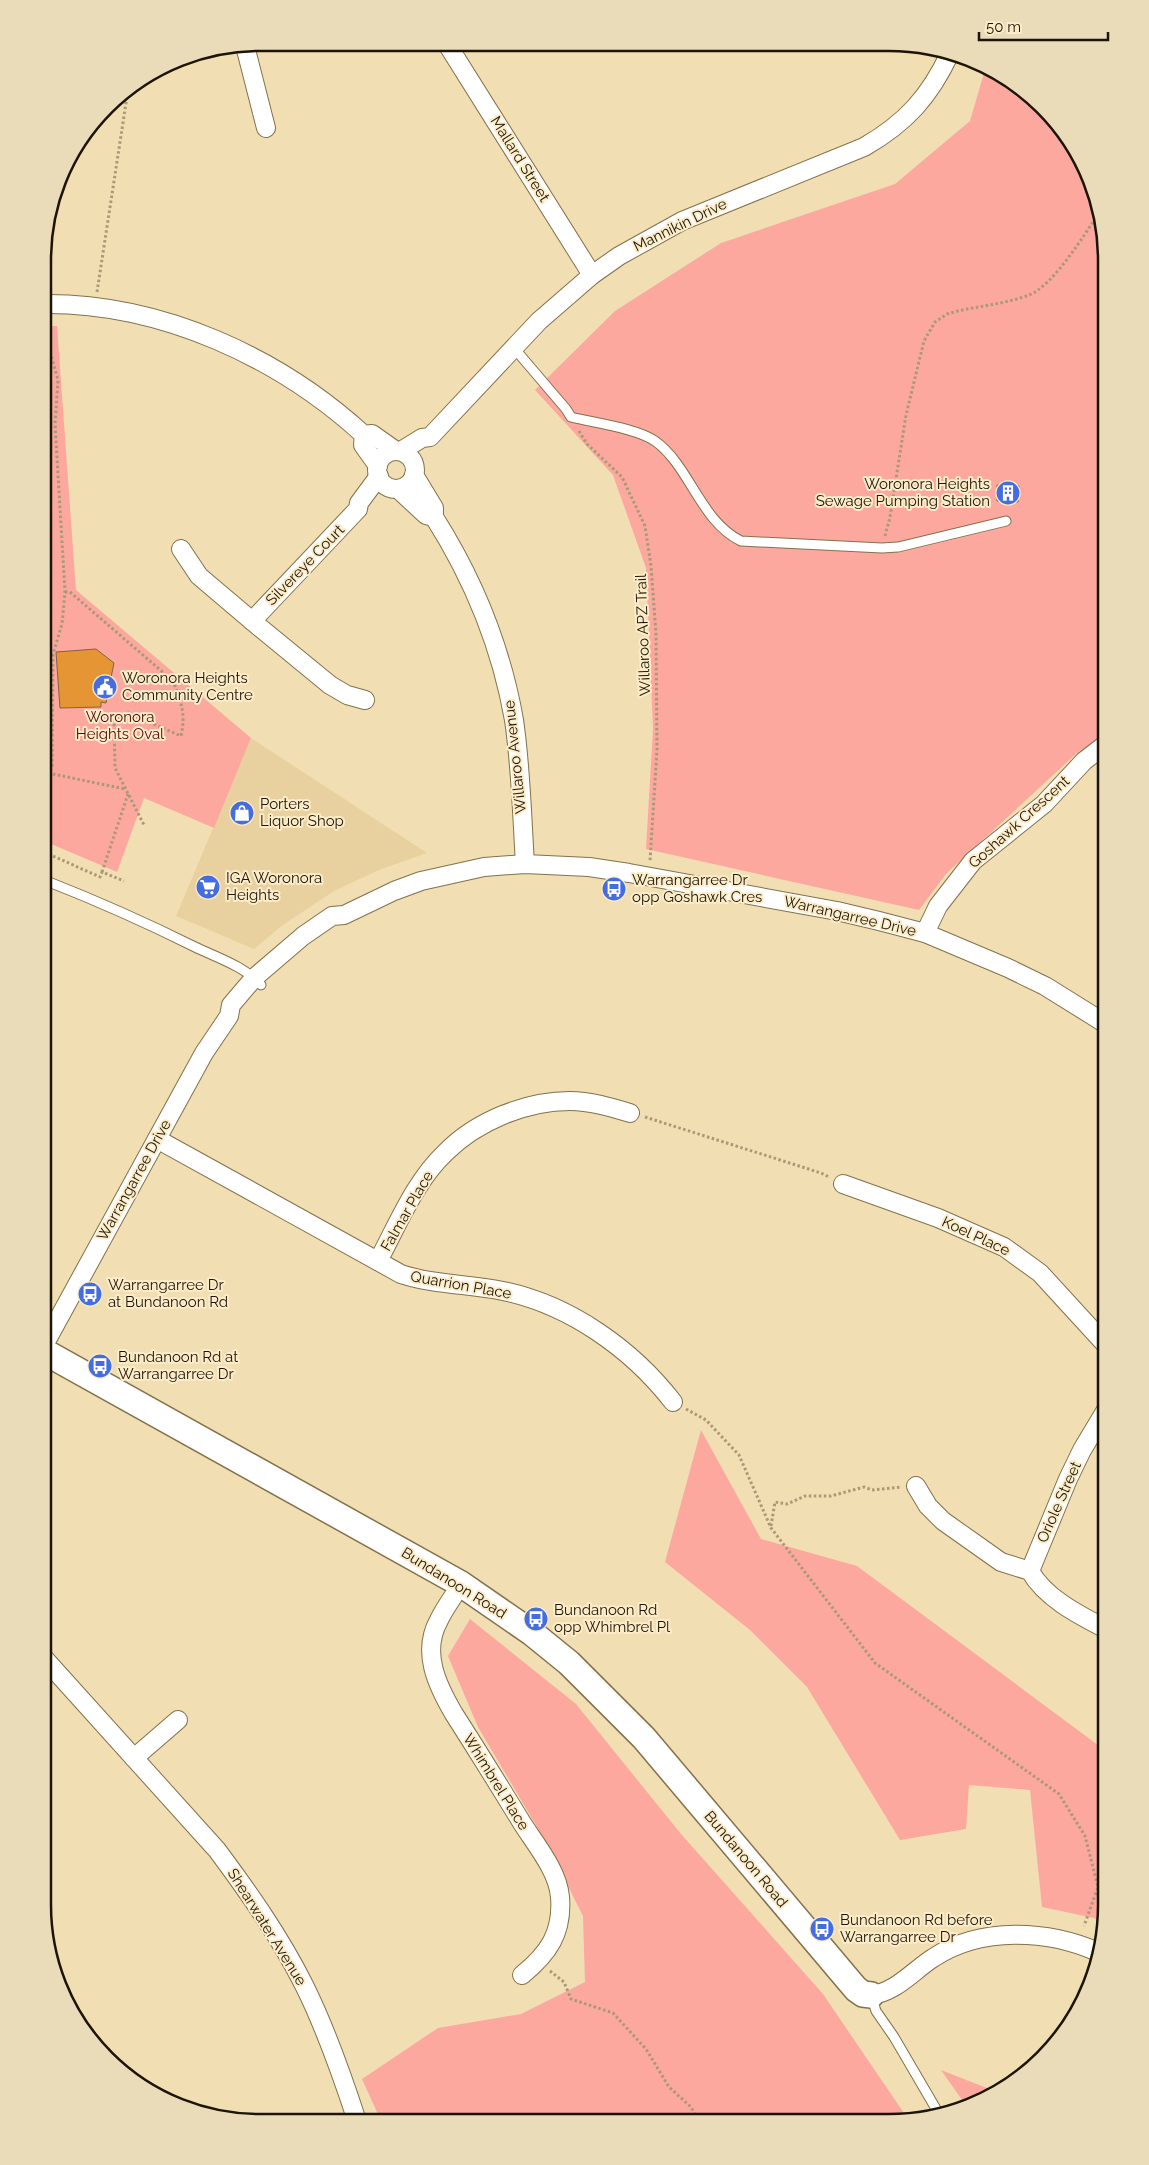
<svg xmlns="http://www.w3.org/2000/svg" width="1149" height="2165" font-family="Raleway,sans-serif">
<style>
.built{fill:#e8d19f}
.green{fill:#fca89f}
.building{fill:#e69535;stroke:#816242}
.lines{fill:none;stroke-linecap:round;stroke-linejoin:round}
.lane-casing{stroke:#837149;stroke-width:11}
.street-casing{stroke:#837149;stroke-width:20}
.secondary-casing{stroke:#837149;stroke-width:28}
.path{stroke:#a99978;stroke-width:3;stroke-dasharray:2.5 2.5;stroke-linecap:butt}
.lane{stroke:#fff;stroke-width:9}
.street{stroke:#fff;stroke-width:18}
.secondary{stroke:#fff;stroke-width:25}
.labels{text-anchor:middle;stroke-width:4;stroke-linejoin:round;paint-order:stroke}
.street-label{font-size:15px;fill:#1c1505;stroke:#fcecc9}
.poi-label{font-size:15px;fill:#1c1505;stroke:#fcecc9;text-anchor:start}
.park-label{font-size:15px;fill:#51070a;stroke:#fcecc9}
.rim{fill:none;stroke:#1c1505;stroke-width:2.5}
</style>
<rect width="100%" height="100%" fill="#f2deb3"/>
<path class="built" d="M251,738L427,853L379,870L334,891L283,925L254,949L176,916Z"/>
<g class="green">
<path d="M986,66L1032,96L1070,140L1095,191L1106,261V734L1077,753L946,874L919,910L646,849L653,729L646,568L613,475L535,390L615,311L721,243L895,184L970,121Z"/>
<path d="M44,326H57L76,590L251,738L214,828L144,798L117,872L44,841Z"/>
<path d="M701,1430L761,1539L857,1566L1106,1751L1105,1925L1094,1918L1042,1907L1030,1790L969,1785L966,1829L900,1840L807,1687L750,1630L665,1562Z"/>
<path d="M470,1619L576,1704L681,1834L823,1994L908,2119L888,2122L381,2121L362,2079L438,2028L521,2014L585,1982L583,1916L547,1844L478,1727L448,1656Z"/>
<path d="M941,2070L997,2092L967,2107Z"/>
</g>
<g class="building">
<path d="M997,485L1019,486L1018,502L997,501Z"/>
<path d="M96,649L114,663L106,703L101,702V707L60,708L56,652Z"/>
</g>
<g class="lines">
<defs>
<g id="lane">
<path d="M514,348L566,409L571,417C594,423 636,428 655,441C690,466 700,521 741,541L882,548L898,547L1006,521"/>
<path d="M44,880C95,900 145,922 195,947C218,958 244,966 261,985"/>
<path d="M871,1995L876,2011L894,2037L939,2114"/>
</g>
<g id="street">
<path d="M447,44L592,275"/>
<path d="M245,46L266,128"/>
<path d="M44,304C161,303 279,357 364,435L372,434L396,451"/>
<path d="M364,435L363,445L378,466"/>
<path d="M401,451L422,438L430,437L539,321L592,275L619,256L682,221L864,147C906,123 930,96 950,53"/>
<circle cx="396" cy="470" r="19"/>
<path d="M414,475L434,508V517C474,580 501,646 514,720C521,767 522,817 525,864"/>
<path d="M398,489L426,515L434,517"/>
<path d="M181,549L199,576L252,621L330,685L347,695L365,700"/>
<path d="M252,621L358,509L359,503L379,476"/>
<path d="M925,933L938,906L973,861L1044,804L1084,761L1106,744"/>
<path d="M157,1139L401,1274C434,1285 469,1284 503,1291C570,1305 632,1349 673,1402"/>
<path d="M843,1184L938,1218L1004,1247L1040,1273L1106,1345"/>
<path d="M378,1261C398,1224 415,1181 446,1152C477,1121 526,1101 570,1101C590,1101 610,1107 630,1113"/>
<path d="M43,1347L204,1053L229,1016L231,1005L254,978L303,936L332,916L344,915L394,891L421,881L484,867L525,864L589,867L629,873L837,911L879,921L925,933L1008,968L1045,986L1106,1024"/>
<path d="M916,1486L928,1506L943,1521L1001,1562L1030,1571C1045,1598 1079,1615 1106,1629"/>
<path d="M1030,1571L1068,1479L1082,1450L1106,1410"/>
<path d="M461,1584C454,1596 445,1607 439,1620C421,1652 437,1685 454,1714C477,1750 500,1787 522,1823C536,1845 558,1871 560,1897C563,1933 548,1954 522,1975"/>
<path d="M43,1657L217,1850C249,1893 280,1937 304,1985C326,2029 342,2075 357,2121"/>
<path d="M134,1758L178,1720"/>
<path d="M871,1995C895,1993 914,1970 933,1958C981,1926 1048,1930 1098,1952"/>
</g>
<path id="secondary" d="M43,1351L461,1584L532,1633L569,1663L644,1738L856,1989L863,1994L871,1995"/>
</defs>
<use href="#lane" class="lane-casing"/>
<use href="#street" class="street-casing"/>
<use href="#secondary" class="secondary-casing"/>
<g class="path">
<path d="M97,292L128,90"/>
<path d="M44,340L48,319"/>
<path d="M579,431L587,444L622,477L645,526L651,566L656,634L657,750L650,861"/>
<path d="M885,536L890,517L906,415L924,341L935,322L947,314C973,306 1003,305 1029,295C1053,286 1084,235 1099,213"/>
<path d="M65,592H70L173,681C181,702 186,713 181,736L128,713L114,720L115,768L144,825"/>
<path d="M48,773L125,789"/>
<path d="M44,779L52,767L53,654L62,624L65,592L55,424L58,380L50,352L44,344"/>
<path d="M44,852L100,877L102,872L124,881"/>
<path d="M102,872L128,794"/>
<path d="M645,1117L821,1173L829,1177"/>
<path d="M686,1409L706,1420L739,1455L771,1528L875,1663L1059,1794L1085,1836L1098,1887L1084,1926"/>
<path d="M771,1526L775,1502L787,1504L805,1496H831L864,1487L872,1490L901,1487"/>
<path d="M550,1971L564,1982L571,1999L613,2013L646,2049L669,2087L691,2107L699,2122"/>
</g>
<use href="#lane" class="lane"/>
<use href="#street" class="street"/>
<use href="#secondary" class="secondary"/>
</g>
<defs>
<symbol id="building-disc" viewBox="-11 -11 22 22"><circle r="9.5" fill="#446ddf" stroke="#fcecc9"/><path d="M-4-6H4V6H1V3H-1V6H-4ZM-2.5-4.3h1.7v1.8h-1.7ZM.8-4.3h1.7v1.8H.8ZM-2.5-1h1.7V.8h-1.7ZM.8-1h1.7V.8H.8Z" fill="#fff"/></symbol>
<symbol id="civic-disc" viewBox="-11 -11 22 22"><circle r="9.5" fill="#446ddf" stroke="#fcecc9"/><path d="M-.6-6.5H3V-4.5H.6V-3L4-1V1h2V6H-6V1h2V-1L-.6-3ZM-1.2 2.5V6h2.4V2.5Z" fill="#fff"/></symbol>
<symbol id="shop-disc" viewBox="-11 -11 22 22"><circle r="9.5" fill="#446ddf" stroke="#fcecc9"/><path d="M-5-2.5h2.3a2.7 3.5 0 0 1 5.4 0H5L5.5 6h-11ZM-1.5-2.5h3a1.5 2.3 0 0 0-3 0Z" fill="#fff"/></symbol>
<symbol id="supermarket-disc" viewBox="-11 -11 22 22"><circle r="9.5" fill="#446ddf" stroke="#fcecc9"/><path d="M-6-5.5h2.5l.6 2H6L4.5 2H-2.5L-4.4-4H-6ZM-1.5 3.2a1.3 1.3 0 1 0 .1 0ZM3 3.2a1.3 1.3 0 1 0 .1 0Z" fill="#fff"/></symbol>
<symbol id="bus-disc" viewBox="-11 -11 22 22"><circle r="9.5" fill="#446ddf" stroke="#fcecc9"/><path d="M-5-6H5V4H4V6H2V4H-2V6H-4V4H-5ZM-3.5-4V0h7V-4ZM-3.5 1.2v1.5H-2V1.2ZM2 1.2v1.5H3.5V1.2Z" fill="#fff"/></symbol>
</defs>
<g fill-rule="evenodd">
<use href="#building-disc" x="994" y="479" width="28" height="28"/>
<use href="#civic-disc" x="91" y="673" width="28" height="28"/>
<use href="#shop-disc" x="228" y="799" width="28" height="28"/>
<use href="#supermarket-disc" x="194" y="873" width="28" height="28"/>
<use href="#bus-disc" x="600" y="875" width="28" height="28"/>
<use href="#bus-disc" x="76" y="1280" width="28" height="28"/>
<use href="#bus-disc" x="86" y="1352" width="28" height="28"/>
<use href="#bus-disc" x="522" y="1605" width="28" height="28"/>
<use href="#bus-disc" x="808" y="1915" width="28" height="28"/>
</g>
<g class="labels">
<g class="street-label">
<text transform="translate(520 159) rotate(58)" y="5">Mallard Street</text>
<text transform="translate(680 225) rotate(-26)" y="5">Mannikin Drive</text>
<text transform="translate(305 565) rotate(-46)" y="5">Silvereye Court</text>
<text transform="translate(643 635) rotate(-92)" y="5">Willaroo APZ Trail</text>
<text transform="translate(515 757) rotate(-96)" y="5">Willaroo Avenue</text>
<text transform="translate(1019 822) rotate(-42)" y="5">Goshawk Crescent</text>
<text transform="translate(850 916) rotate(13)" y="5">Warrangarree Drive</text>
<text transform="translate(134 1180) rotate(-61)" y="5">Warrangarree Drive</text>
<text transform="translate(407 1211) rotate(-60)" y="5">Falmar Place</text>
<text transform="translate(976 1236) rotate(25)" y="5">Koel Place</text>
<text transform="translate(461 1285) rotate(10)" y="5">Quarrion Place</text>
<text transform="translate(1059 1502) rotate(-66)" y="5">Oriole Street</text>
<text transform="translate(454 1583) rotate(32)" y="5">Bundanoon Road</text>
<text transform="translate(496 1782) rotate(58)" y="5">Whimbrel Place</text>
<text transform="translate(746 1859) rotate(50)" y="5">Bundanoon Road</text>
<text transform="translate(267 1927) rotate(58)" y="5">Shearwater Avenue</text>
</g>
<g class="poi-label">
<text x="990" y="489" text-anchor="end">Woronora Heights<tspan x="990" dy="17">Sewage Pumping Station</tspan></text>
<text x="122" y="683">Woronora Heights<tspan x="122" dy="17">Community Centre</tspan></text>
<text x="260" y="809">Porters<tspan x="260" dy="17">Liquor Shop</tspan></text>
<text x="226" y="883">IGA Woronora<tspan x="226" dy="17">Heights</tspan></text>
<text x="632" y="885">Warrangarree Dr<tspan x="632" dy="17">opp Goshawk Cres</tspan></text>
<text x="108" y="1290">Warrangarree Dr<tspan x="108" dy="17">at Bundanoon Rd</tspan></text>
<text x="118" y="1362">Bundanoon Rd at<tspan x="118" dy="17">Warrangarree Dr</tspan></text>
<text x="554" y="1615">Bundanoon Rd<tspan x="554" dy="17">opp Whimbrel Pl</tspan></text>
<text x="840" y="1925">Bundanoon Rd before<tspan x="840" dy="17">Warrangarree Dr</tspan></text>
</g>
<g class="park-label">
<text x="120" y="722">Woronora<tspan x="120" dy="17">Heights Oval</tspan></text>
</g>
</g>
<path d="M0 0H1149V2165H0ZM260 51H889A209 209 0 0 1 1098 260V1905A209 209 0 0 1 889 2114H260A209 209 0 0 1 51 1905V260A209 209 0 0 1 260 51Z" fill="#eadbb9" fill-rule="evenodd"/>
<path class="rim" d="M260 51H889A209 209 0 0 1 1098 260V1905A209 209 0 0 1 889 2114H260A209 209 0 0 1 51 1905V260A209 209 0 0 1 260 51Z"/>
<path d="M979 32v8h129v-8" fill="none" stroke="#1c1505" stroke-width="2.5"/>
<text x="986" y="32" font-size="15" fill="#1c1505" stroke="#fcecc9" stroke-width="4" paint-order="stroke">50 m</text>
</svg>
